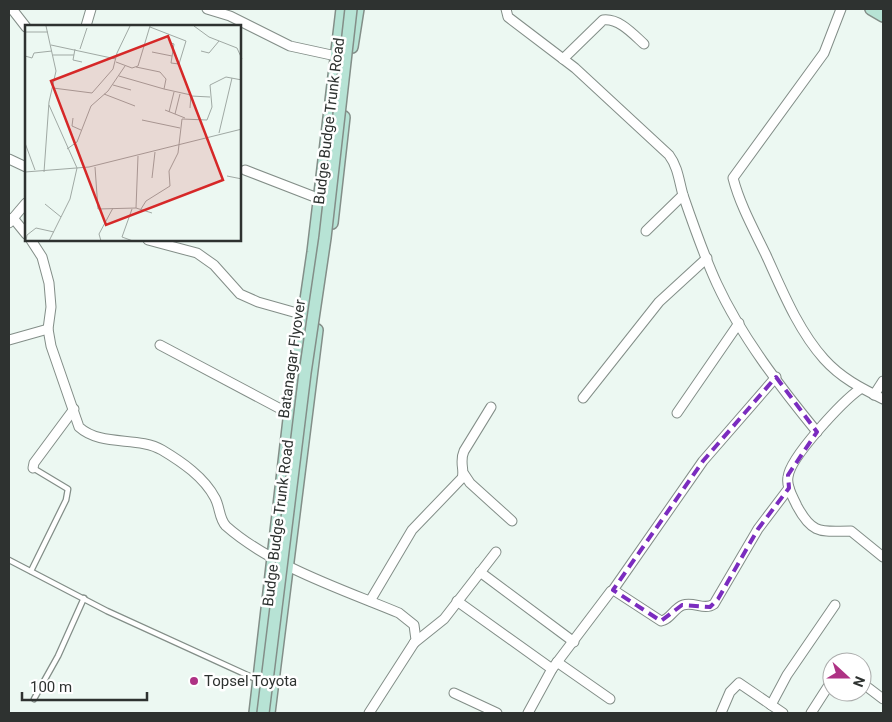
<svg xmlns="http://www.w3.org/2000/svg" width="892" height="722" font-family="Roboto,sans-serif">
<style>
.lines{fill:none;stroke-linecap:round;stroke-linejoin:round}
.lane-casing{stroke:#838e88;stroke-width:7}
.street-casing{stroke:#838e88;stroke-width:11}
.secondary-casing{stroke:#838e88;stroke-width:14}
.lane{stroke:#fff;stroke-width:4.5}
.street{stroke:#fff;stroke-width:9}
.secondary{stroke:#b7e3d5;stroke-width:11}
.secondary-bridge-casing{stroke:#838e88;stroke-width:14;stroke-linecap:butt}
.secondary-bridge{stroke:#b7e3d5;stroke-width:11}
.marked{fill:none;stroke:#7b2cbf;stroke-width:4;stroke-dasharray:10 6;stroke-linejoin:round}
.poi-dot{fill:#ae3284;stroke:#fff;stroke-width:2}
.labels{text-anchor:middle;stroke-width:5;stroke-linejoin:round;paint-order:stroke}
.street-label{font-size:15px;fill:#2e3230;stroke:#fff}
.poi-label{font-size:15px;fill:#2e3230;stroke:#fff;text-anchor:start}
.inset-road{fill:none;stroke:#a0a9a4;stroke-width:1}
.view{fill:#d62828;fill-opacity:0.15;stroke:#d62828;stroke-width:2.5}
.inset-edge{fill:none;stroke:#2e3230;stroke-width:2.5}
</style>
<rect width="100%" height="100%" fill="#ecf8f2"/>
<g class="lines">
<defs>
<g id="lane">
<path d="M9,560L107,611L258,680"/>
<path d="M31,571L66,500L68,489L33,468"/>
<path d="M34,699L58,656L84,598"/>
</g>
<g id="street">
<path d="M12,9L26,27"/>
<path d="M207,9L230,16L290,46L336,56"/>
<path d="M506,9L508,17L575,68L669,155C678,167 679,181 683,195C693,224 704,256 717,284C741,336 781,388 817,432"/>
<path d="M841,9L824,53L733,178C740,205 754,230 766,255C782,290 798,330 824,359C841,378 861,388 883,399"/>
<path d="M86,26L91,9"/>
<path d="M563,59L603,20C619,18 633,34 644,44"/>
<path d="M9,159L26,167"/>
<path d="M245,170L320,199"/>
<path d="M13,218L26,234"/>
<path d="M9,223L26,203"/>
<path d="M646,231L683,195"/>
<path d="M31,240L42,257L49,283L51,307L48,329L51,346L79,427C101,447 138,436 162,450C182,462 204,477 215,498C220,507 219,519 226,526C271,566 344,590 399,613L414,625L416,640L369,713"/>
<path d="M148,240L197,253L214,265L240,294L258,302L304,315"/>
<path d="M9,340L48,329"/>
<path d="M160,345L290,414"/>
<path d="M860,389C843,401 790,457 788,477C786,487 793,497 797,506C813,536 822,531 851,531L883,557"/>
<path d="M874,395L883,381"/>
<path d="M583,398L659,302L707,258"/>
<path d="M677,413L739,323"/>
<path d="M33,468L34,463L74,409"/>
<path d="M464,474L470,483L512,521"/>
<path d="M480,572L574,642"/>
<path d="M613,590L703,461L776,377"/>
<path d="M370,601L412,530L462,478C465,470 459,462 464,451L491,407"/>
<path d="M457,601L552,669"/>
<path d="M414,643L444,619L496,552"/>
<path d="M557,662L610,699"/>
<path d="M862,683L883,699"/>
<path d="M454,693L497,713"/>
<path d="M771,705L787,675L835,605"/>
<path d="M528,713L552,669L611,591H615L661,621C670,620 674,608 683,605C694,601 704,611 714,604L758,529L789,488"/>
<path d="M721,713L730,692L739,683L783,713"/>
<path d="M811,713L829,685"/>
</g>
<g id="secondary">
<path d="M871,9L883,16"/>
<path d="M352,47L358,9"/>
<path d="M332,223L344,117"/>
<path d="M255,713L291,402L313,252L342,9"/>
<path d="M269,713L317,330"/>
</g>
</defs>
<use href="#lane" class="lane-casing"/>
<use href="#street" class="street-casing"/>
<use href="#secondary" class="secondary-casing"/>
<use href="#lane" class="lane"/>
<use href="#street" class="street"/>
<use href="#secondary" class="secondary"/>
<defs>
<path id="secondary-bridge" d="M263,713L305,373L325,238L351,9"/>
</defs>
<use href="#secondary-bridge" class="secondary-bridge-casing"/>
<use href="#secondary-bridge" class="secondary-bridge"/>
</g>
<path class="marked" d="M776,377L817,432L788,475L789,488L758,529L718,599L710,607L682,605L661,621L613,590L703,461Z"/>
<circle class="poi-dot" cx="194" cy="681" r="5"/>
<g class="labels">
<g class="street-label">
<text transform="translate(329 121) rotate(-83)" y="5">Budge Budge Trunk Road</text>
<text transform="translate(292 359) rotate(-82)" y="5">Batanagar Flyover</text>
<text transform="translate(278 523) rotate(-83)" y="5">Budge Budge Trunk Road</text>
</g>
<g class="poi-label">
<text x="204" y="686">Topsel Toyota</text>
</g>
</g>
<g transform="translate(25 25)">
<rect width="216" height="216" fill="#ecf8f2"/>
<path class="inset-road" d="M169,1L184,12L212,23L217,34M125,2L161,16L154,39L146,38L149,19L146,18M0,7H23M26,20L91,34M50,24L48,35L57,37M55,24L62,3M176,26L184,28L194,16M127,27L147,31M28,30H49M0,31L7,33L9,28L27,26M91,37L107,43L113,41L125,1M111,42L135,47L141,54L139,64L166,70L165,83M94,51L139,64M88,60L106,65M28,63L67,68L88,44L92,28L105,1M79,69L110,81M166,71L185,72M24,80L52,143M140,85L160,93M144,87L149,67M150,89L155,69M48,93L47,101L56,105M117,95L155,103M194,108L207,53M0,118L10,145M42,124L52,117L66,81L83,66L100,41M70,142L73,184L111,183L127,188M0,147L64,142L217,104M19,147L24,77L31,46L21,1M202,151L217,154M127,153L130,127M20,179L36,192M111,183L113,131M107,184L97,212L108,216M116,184L121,176L145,161L144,146L153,128L157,94L182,95L187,82L185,60L201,52L217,55M1,216L2,210L11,203L29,207M24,216L45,174L52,143M76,216L74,209L88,183"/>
<path class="view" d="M143,11L198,155L81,200L26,56Z"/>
<rect width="216" height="216" class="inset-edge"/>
</g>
<rect width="892" height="722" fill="none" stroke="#2e3230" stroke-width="20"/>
<g transform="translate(847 677) rotate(111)"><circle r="24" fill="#ffffff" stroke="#abadac"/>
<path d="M0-4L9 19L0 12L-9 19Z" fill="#ae3284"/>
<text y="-8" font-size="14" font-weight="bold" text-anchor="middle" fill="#2e3230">N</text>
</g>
<path d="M22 692v8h125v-8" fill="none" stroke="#2e3230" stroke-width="2.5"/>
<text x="30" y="692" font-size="15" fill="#2e3230" stroke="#ffffff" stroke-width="4" paint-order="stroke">100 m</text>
</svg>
